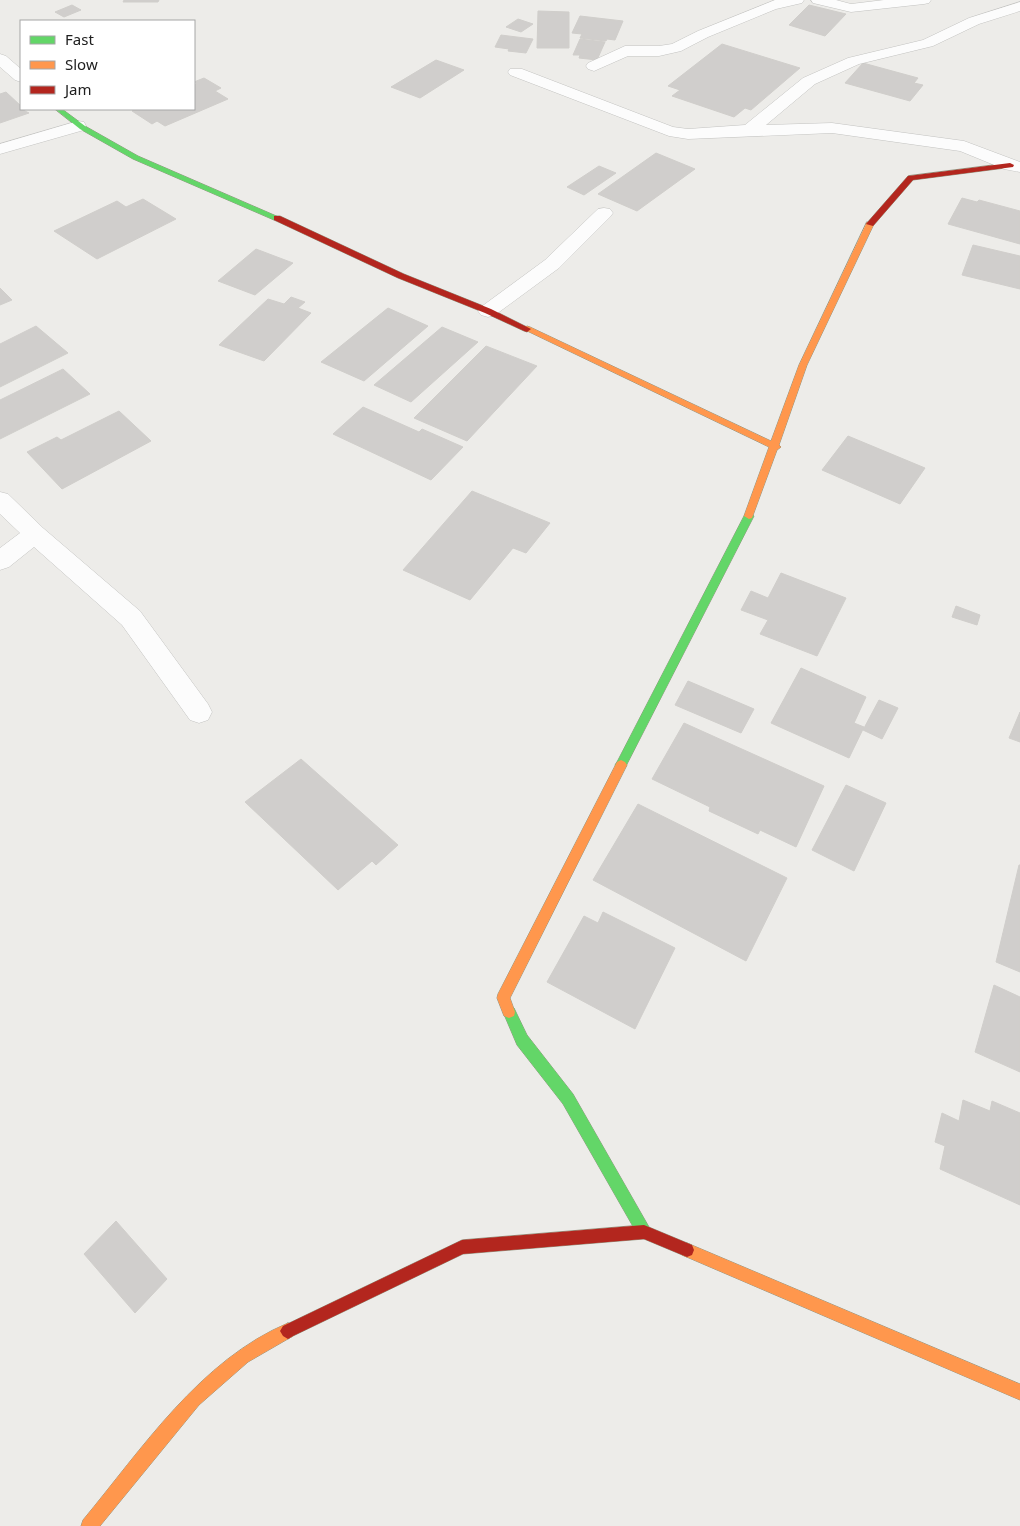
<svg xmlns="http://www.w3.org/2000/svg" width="1020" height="1526" font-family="'Noto Sans',sans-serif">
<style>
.building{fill:#d0cecc;stroke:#d0cecb}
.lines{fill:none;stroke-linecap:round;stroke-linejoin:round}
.street-casing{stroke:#c3c3c1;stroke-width:1}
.fast-casing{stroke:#939682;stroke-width:1}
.slow-casing{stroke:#939682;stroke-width:1}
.jam-casing{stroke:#939682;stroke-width:1}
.street{fill:#fcfcfc;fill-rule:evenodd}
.fast{fill:#63d668;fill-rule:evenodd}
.slow{fill:#ff974d;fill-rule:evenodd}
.jam{fill:#b3261e;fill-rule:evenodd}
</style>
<rect width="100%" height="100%" fill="#edece9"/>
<g class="building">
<path d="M124,0H159L158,2H123Z"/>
<path d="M72,5L81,10L64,17L55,12Z"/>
<path d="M809,5L846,14L825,36L789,25Z"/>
<path d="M538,11L569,12V48H537Z"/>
<path d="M580,16L623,21L615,40L607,39L606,41L580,38L582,34L572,33Z"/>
<path d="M518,19L533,24L521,32L506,27Z"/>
<path d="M501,35L533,39L526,53L508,51L509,49L495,47Z"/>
<path d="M580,39L605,42L597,60L579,58L580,55H573Z"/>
<path d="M722,44L800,68L751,110L745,108L734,117L672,96L680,90L668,86Z"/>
<path d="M436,60L464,70L420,98L391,87Z"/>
<path d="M863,63L918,78L914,83L923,85L910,101L845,83Z"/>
<path d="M204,78L221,88L215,91L228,99L165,126L157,121L152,124L132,111L137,109H194V85L197,84L194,82Z"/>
<path d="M6,92L21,106V109L29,113L0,123V94Z"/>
<path d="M656,153L695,169L637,211L598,194Z"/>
<path d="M599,166L616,173L584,195L567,187Z"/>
<path d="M962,198L977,202L979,200L1020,211V244L948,224Z"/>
<path d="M143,199L176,219L97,259L54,231L117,201L126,207Z"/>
<path d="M973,245L1020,256V289L962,275Z"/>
<path d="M256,249L293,263L255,295L218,281Z"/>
<path d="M0,288L12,300L0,305Z"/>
<path d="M291,297L305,302L298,308L311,313L264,361L219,345L268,299L284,304Z"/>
<path d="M388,308L428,326L364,381L321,362Z"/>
<path d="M36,326L68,353L0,387V344Z"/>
<path d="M442,327L478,342L411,402L374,385Z"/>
<path d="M486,346L537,366L467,441L414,418Z"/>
<path d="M63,369L90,394L0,439V400Z"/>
<path d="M363,407L419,432L422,429L463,447L431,480L333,434Z"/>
<path d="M119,411L151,441L62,489L27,452L57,437L61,440Z"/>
<path d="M848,436L925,468L900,504L822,470Z"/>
<path d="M472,491L550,523L526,553L513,548L470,600L403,570Z"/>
<path d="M781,573L846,598L817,656L760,634L768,620L741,610L751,591L768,598Z"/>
<path d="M956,606L980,615L977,625L952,617Z"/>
<path d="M801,668L866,697L854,723L864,727L849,758L771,723Z"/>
<path d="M688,681L754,709L741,733L675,705Z"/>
<path d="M879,700L898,708L882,739L863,730Z"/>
<path d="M1020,712V742L1009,738Z"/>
<path d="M684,723L824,786L796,847L760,830L758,834L709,811L710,807L652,779Z"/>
<path d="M301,759L398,845L376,865L372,861L338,890L245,802Z"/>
<path d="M846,785L886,803L854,871L812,850Z"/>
<path d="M638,804L787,878L746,961L593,880Z"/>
<path d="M1019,865H1020V972L996,962Z"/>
<path d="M603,912L675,948L635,1029L547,982L584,916L598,923Z"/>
<path d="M994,985L1020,997V1072L975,1052Z"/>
<path d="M963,1100L990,1111L992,1101L1020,1113V1205L940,1169L945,1146L935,1142L942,1113L959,1121Z"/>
<path d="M116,1221L167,1279L135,1313L84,1254Z"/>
</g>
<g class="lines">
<defs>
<g id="street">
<path d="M775,0H804L802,3L776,9L708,37L681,51L659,56H628L594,71L588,69L586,66L588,63L625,46H659L672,44L698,31Z"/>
<path d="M811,0H836L851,4L884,0H931L929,3L924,4L851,12L813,3Z"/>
<path d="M1020,2V11L979,24L933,46L859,64L815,84L766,125L832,123L964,141L1020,162V172L1004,169L960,151L832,133L688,139L669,136L510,75L508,72L510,69H522L673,127L688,129L745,125L803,78L848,58L923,40L969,18Z"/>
<path d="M0,54L6,56L21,69V82L15,80L0,67Z"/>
<path d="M78,121L84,122L86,126L84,130L0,154V144Z"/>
<path d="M604,208L610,209L613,213L610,217L559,268L495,315L488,317L481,315L478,311L481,307L545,260L598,209Z"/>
<path d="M0,492L8,494L43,528L140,611L208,704L212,712L208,720L199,723L190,720L122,625L34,547L9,567L0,570V548L20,533L0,514Z"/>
</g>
<g id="fast">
<path d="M55,109H62L85,126L138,156L281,218L274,220L133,159L80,129Z"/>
<path d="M749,513L754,516L625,768H617L615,765L617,762L744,516Z"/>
<path d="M509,1006L514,1008L527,1035L573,1094L649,1227L651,1232L649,1237L644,1239L639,1237L563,1104L517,1045L503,1012L504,1008Z"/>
</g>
<g id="slow">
<path d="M867,222L874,224L807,365L779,445L781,447L777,450L752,518L749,519L744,516L769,447L523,329L527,326L530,327L771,441L799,365Z"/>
<path d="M621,760L625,762L627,765L510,998L515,1012L514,1016L509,1018L504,1016L497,998L498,994L617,762Z"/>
<path d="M687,1243L1020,1384V1400L682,1255L680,1250L682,1245Z"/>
<path d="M288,1323L293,1326L296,1331L293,1336L248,1362L199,1405L100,1526H81L83,1520C142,1449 200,1360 288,1323Z"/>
</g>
<g id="jam">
<path d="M1010,163L1014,165L1013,167L913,180L873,226L866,224L908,176Z"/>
<path d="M274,216H280L404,274L491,309L531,329L527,332L524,331L485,313L398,278L274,220Z"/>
<path d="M644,1225L692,1245L694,1250L692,1255L687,1257L644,1239L463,1254L293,1336L288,1339L283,1336L280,1331L283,1326L462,1240Z"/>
</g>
</defs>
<use href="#street" class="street-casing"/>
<use href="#fast" class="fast-casing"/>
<use href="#slow" class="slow-casing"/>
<use href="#jam" class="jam-casing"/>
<use href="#street" class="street"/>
<use href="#fast" class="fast"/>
<use href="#slow" class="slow"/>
<use href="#jam" class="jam"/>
</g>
<rect x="20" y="20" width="175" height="90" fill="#ffffff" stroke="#a6a6a6"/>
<rect x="30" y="36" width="25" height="8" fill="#63d668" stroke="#a6a6a6"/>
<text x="65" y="45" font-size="15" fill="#202020">Fast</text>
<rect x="30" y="61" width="25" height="8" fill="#ff974d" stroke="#a6a6a6"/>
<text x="65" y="70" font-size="15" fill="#202020">Slow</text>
<rect x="30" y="86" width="25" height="8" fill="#b3261e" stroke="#a6a6a6"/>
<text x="65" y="95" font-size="15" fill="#202020">Jam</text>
</svg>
